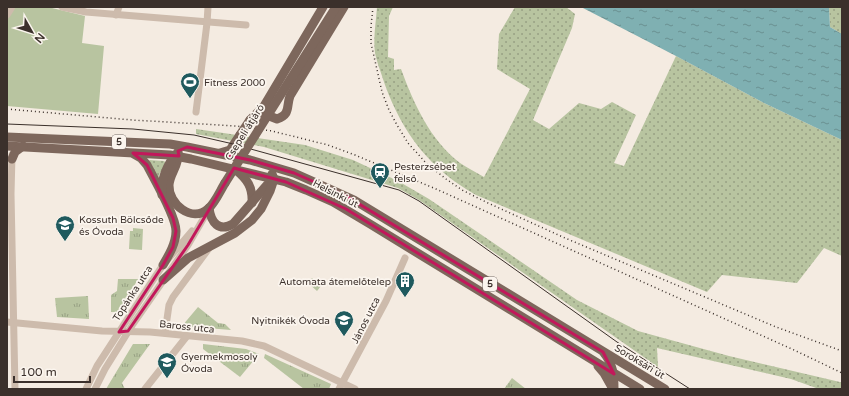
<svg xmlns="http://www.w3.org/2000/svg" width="849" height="396" font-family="'Varela Round',sans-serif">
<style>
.grass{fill:url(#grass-dots)}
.park{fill:url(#park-tufts)}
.pitch{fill:#b8c4a0}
.water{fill:url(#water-ripples)}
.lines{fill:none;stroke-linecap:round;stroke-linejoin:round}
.minor{stroke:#cdbbac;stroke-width:7}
.major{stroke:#7d675c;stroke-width:9}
.tram{stroke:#3b302b;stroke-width:1}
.rail{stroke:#3b302b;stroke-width:1.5;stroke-dasharray:1 3;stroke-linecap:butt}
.major-bridge{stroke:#7d675c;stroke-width:9}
.marked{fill:none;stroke:#c2185b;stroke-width:3;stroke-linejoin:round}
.labels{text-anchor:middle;stroke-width:3.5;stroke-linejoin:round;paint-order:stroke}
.shield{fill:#fbf5ee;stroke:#756b66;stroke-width:1}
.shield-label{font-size:9px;font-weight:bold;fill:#3b302b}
.poi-label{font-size:10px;fill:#3b302b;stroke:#fbf5ee;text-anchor:start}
.street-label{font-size:10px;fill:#3b302b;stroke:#fbf5ee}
</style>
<defs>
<pattern id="grass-dots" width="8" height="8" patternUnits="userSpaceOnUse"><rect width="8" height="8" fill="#b8c4a0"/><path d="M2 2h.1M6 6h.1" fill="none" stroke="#97a083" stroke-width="1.8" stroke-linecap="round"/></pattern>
<pattern id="park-tufts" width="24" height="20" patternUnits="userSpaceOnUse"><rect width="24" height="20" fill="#b8c4a0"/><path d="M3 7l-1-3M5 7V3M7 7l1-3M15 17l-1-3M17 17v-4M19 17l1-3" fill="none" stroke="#97a083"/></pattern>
<pattern id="water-ripples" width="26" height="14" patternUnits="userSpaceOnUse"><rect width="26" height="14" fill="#7fb0b2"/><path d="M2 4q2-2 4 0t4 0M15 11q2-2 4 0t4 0" fill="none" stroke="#699091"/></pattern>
</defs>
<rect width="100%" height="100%" fill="#f4ebe1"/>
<g class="grass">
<path d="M377,7H393L389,16L388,57L394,59V70L401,69C414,104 430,140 460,163C467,168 476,172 484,177L530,89L497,69L499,34L515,7H566L575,14L572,28L533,120L549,129L579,103L601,109L612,102L636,115L614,163L624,166L676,56L764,103L842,140V256L824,248L797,283L722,275L707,292L476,195C430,169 403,134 385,85C382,75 377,63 375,53C373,38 376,22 377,7Z"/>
<path d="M829,7H842V34L830,27Z"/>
<path d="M196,129L305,145L353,160L398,181L429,199L577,300L638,331L729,356L840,382H842V389H819L791,379L657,348L658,367L419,200L398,188L300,158L264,147L196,134Z"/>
<path d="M149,160L164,161L166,163L160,173L158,179Z"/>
</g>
<g class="park">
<path d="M133,228L143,229L142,250L129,249L130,231H133Z"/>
<path d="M312,278L321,286L317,291L308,283Z"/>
<path d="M118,279H138L119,312H111V295L117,291Z"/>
<path d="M88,296L89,319L57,317L55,298Z"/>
<path d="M198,307L218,323L225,324L231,330L182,326Z"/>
<path d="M133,344H150L122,383L125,389H106Z"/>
<path d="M203,344L246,349L259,354L240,377L203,349Z"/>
<path d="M265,354L331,384L329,389H304L264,358Z"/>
<path d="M512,378L526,389H504Z"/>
</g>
<path class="pitch" d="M7,7H48L85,16L82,43L104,46L98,114L7,106Z"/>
<path class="water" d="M581,7H829L830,27L842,34V140L764,103L676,56Z"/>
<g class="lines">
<g class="minor">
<path d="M62,7L86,12L246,25"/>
<path d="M7,15L12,7"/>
<path d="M116,15L119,7"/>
<path d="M196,112L207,23L208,7"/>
<path d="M12,155L11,194L15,389"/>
<path d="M7,322L102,331L150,332L242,341L264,346L355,389"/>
<path d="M165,333L169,305L173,297L210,247"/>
<path d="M86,389L97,366L149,286L163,265L192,231"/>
<path d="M95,389L105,369L133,324L188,245L209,209"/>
<path d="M145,389L187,336"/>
<path d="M339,389L386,301L405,258"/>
</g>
<g class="major">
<path d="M259,112L277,119C291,114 286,107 290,96L344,7"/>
<path d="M250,120L264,106L323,7"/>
<path d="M7,137L170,144L187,147L250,160L294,173L312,181L354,200L665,389"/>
<path d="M7,146L170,155L191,159L286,182L306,190L333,202L370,224L640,389"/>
<path d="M178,153C179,166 170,173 169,185C168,204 192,223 208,209C215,203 220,191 225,183"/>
<path d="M220,153L230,150L240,135"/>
<path d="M134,154L141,158L147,165C154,179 176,216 176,231C176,243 169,255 163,265"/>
<path d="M12,159L15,152L23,146"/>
<path d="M236,170C247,179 253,187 252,203"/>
<path d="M162,195C161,179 167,164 178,152"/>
<path d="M209,208C211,223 219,232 233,224L267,185L273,180"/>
<path d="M163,280L188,258L235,233L252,220L261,209L270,191L274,179L272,174"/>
<path d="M604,353C613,364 614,375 614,389"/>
<path d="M598,366L604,373L613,389"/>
</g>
<path class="tram" d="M7,124L133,129L194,135L229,143L399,190L419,201L617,342L690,389"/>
<g class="rail">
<path d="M373,7L371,26V43L382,92L389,110L397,125L408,143L426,163L446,179L462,190L488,203L565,238L776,327L842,351"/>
<path d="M7,109L132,120L236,126L272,131L328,145L355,155L436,189L794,350L842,373"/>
</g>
<g class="major-bridge">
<path d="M240,135L250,120"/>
<path d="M225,183L336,7"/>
</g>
</g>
<path class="marked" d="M187,147L250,160L294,173L346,196L603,352L614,374L346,209L286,182L234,168L188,245L128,331L119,332L163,265L173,247L176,231L173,218L147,165L133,153L179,156L178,151Z"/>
<defs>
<symbol id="stadium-pin" viewBox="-11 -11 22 30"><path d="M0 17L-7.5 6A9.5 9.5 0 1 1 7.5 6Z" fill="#1f5a5e" stroke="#fbf5ee"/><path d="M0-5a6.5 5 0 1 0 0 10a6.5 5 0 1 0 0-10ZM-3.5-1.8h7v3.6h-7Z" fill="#fff"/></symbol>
<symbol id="station-pin" viewBox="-11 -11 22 30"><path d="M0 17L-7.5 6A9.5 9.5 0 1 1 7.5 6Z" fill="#1f5a5e" stroke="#fbf5ee"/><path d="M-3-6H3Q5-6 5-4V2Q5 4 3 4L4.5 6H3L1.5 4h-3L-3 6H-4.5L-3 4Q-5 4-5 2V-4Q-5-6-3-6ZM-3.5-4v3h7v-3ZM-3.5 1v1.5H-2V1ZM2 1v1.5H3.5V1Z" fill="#fff"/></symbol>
<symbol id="school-pin" viewBox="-11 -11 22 30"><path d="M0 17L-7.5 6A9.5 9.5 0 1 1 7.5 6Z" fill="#1f5a5e" stroke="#fbf5ee"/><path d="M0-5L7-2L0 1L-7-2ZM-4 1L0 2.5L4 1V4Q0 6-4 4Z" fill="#fff"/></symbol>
<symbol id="building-pin" viewBox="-11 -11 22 30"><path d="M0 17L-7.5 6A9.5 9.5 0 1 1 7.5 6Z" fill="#1f5a5e" stroke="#fbf5ee"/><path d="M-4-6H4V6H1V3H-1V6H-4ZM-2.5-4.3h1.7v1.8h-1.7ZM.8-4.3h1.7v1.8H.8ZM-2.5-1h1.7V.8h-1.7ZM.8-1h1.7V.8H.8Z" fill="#fff"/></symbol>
</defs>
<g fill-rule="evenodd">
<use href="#stadium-pin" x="179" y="71" width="22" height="30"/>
<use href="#station-pin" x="369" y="161" width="22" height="30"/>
<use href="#school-pin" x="54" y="214" width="22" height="30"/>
<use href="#building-pin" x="394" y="270" width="22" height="30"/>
<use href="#school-pin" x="333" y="309" width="22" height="30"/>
<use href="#school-pin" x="156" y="351" width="22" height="30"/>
</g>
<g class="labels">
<g class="shield">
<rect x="112" y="135" width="14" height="14" rx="3"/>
<rect x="483" y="277" width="14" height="14" rx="3"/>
</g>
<g class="shield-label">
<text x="119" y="145">5</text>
<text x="490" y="287">5</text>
</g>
<g class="poi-label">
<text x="204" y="86">Fitness 2000</text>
<text x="394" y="170">Pesterzsébet<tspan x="394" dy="12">felső</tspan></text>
<text x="79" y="223">Kossuth Bölcsőde<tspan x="79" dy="12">és Óvoda</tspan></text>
<text x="391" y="285" text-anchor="end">Automata átemelőtelep</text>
<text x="330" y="324" text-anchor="end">Nyitnikék Óvoda</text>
<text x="181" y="360">Gyermekmosoly<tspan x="181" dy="12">Óvoda</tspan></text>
</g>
<g class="street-label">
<text transform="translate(244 132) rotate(-58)" y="4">Csepeli átjáró</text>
<text transform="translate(336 193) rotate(27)" y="4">Helsinki út</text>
<text transform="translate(132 293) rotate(-57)" y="4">Topánka utca</text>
<text transform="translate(365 320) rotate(-63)" y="4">János utca</text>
<text transform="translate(187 326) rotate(6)" y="4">Baross utca</text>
<text transform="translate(640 361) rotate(31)" y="4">Soroksári út</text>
</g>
</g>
<rect width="849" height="396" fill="none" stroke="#3b302b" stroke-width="16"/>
<g transform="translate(32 32) rotate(129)" stroke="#fbf5ee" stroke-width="3" paint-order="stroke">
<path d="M0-3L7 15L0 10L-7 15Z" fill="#3b302b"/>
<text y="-6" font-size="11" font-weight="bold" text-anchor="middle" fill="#3b302b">N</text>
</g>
<path d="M14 376v6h76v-6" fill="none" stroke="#3b302b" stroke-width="2"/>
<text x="20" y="376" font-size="12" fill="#3b302b" stroke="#fbf5ee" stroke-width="3" paint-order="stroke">100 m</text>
</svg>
